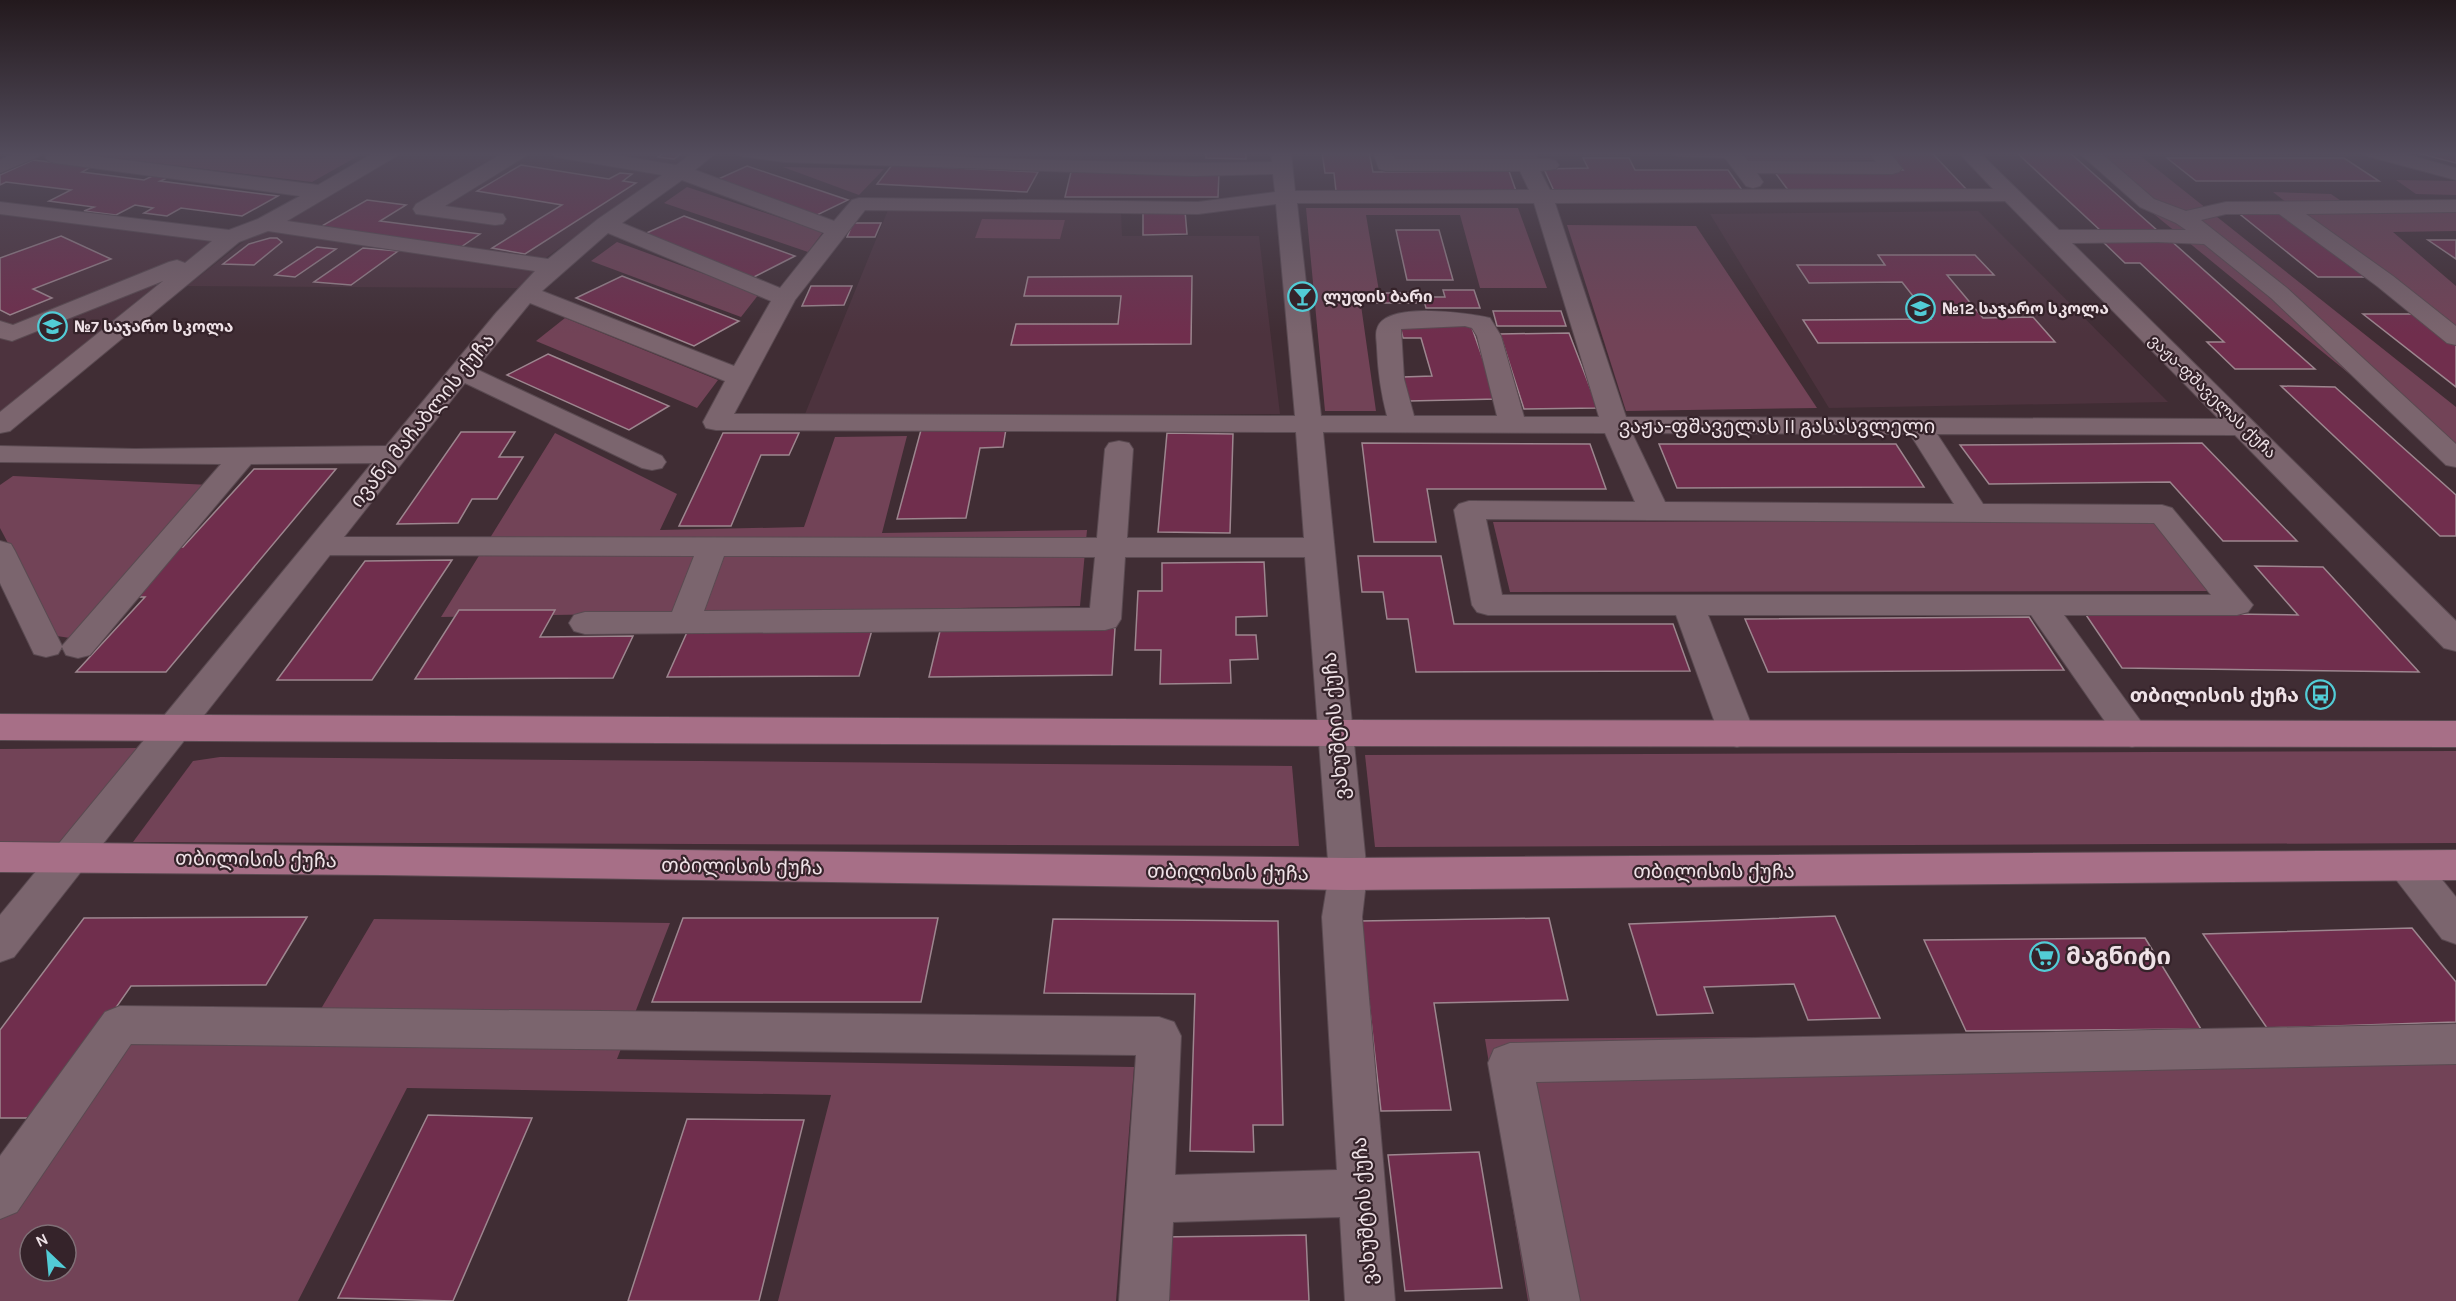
<svg xmlns="http://www.w3.org/2000/svg" width="2456" height="1301" font-family="Karla,'Noto Sans Georgian',sans-serif">
<style>
.built{fill:#4d333e}
.green{fill:#724357;fill-rule:evenodd}
.building{fill:#702e4d;stroke:#9d868f;stroke-width:1.5}
.lines{fill:none;stroke-linecap:round;stroke-linejoin:round}
.minor-casing{stroke:#5a4a51;stroke-width:2}
.major-casing{stroke:#5a4a51;stroke-width:2}
.minor{fill:#7b656e;fill-rule:evenodd}
.major{fill:#a76f87;fill-rule:evenodd}
.labels{text-anchor:middle;stroke-width:4.5;stroke-linejoin:round;paint-order:stroke}
.far-poi-label{font-size:16px;font-weight:bold;fill:#efe2e7;stroke:#35232a;text-anchor:start}
.far-street-label{font-size:16px;fill:#efe2e7;stroke:#35232a}
.street-label{font-size:20px;fill:#efe2e7;stroke:#35232a}
.poi-label{font-size:20px;font-weight:bold;fill:#efe2e7;stroke:#35232a;text-anchor:end}
.near-poi-label{font-size:24px;font-weight:bold;fill:#efe2e7;stroke:#35232a;text-anchor:start}
</style>
<rect width="100%" height="100%" fill="#402d34"/>
<g class="built">
<path d="M401,152H693L544,259L519,288L187,286L247,239Z"/>
<path d="M892,152H1186L1187,165Z"/>
<path d="M888,210L1121,211L1122,236H1259L1280,414H805Z"/>
<path d="M1978,211L2168,402L1829,408L1710,214Z"/>
<path d="M0,214L212,240L0,412Z"/>
</g>
<g class="green">
<path d="M65,152H338L360,155L312,182Z"/>
<path d="M1393,152H1536L1539,161L1396,162Z"/>
<path d="M1740,152H1867L1875,160L1747,162Z"/>
<path d="M2078,152H2182L2138,154L2456,407V461Z"/>
<path d="M783,167L884,169L859,195Z"/>
<path d="M2396,180L2456,181V195L2416,194Z"/>
<path d="M687,187L823,232L808,252L664,203Z"/>
<path d="M2273,192L2331,194L2357,212L2456,211V231L2393,232L2456,286V334Z"/>
<path d="M1518,208L1547,288H1480L1460,215H1366L1379,291H1359L1376,411H1325L1306,208Z"/>
<path d="M982,219L1065,220L1060,239L975,238Z"/>
<path d="M1567,225L1696,226L1817,408L1626,411Z"/>
<path d="M617,242L759,294L741,317L591,261Z"/>
<path d="M565,318L718,380L697,408L536,341Z"/>
<path d="M555,433L677,494L660,530L804,527L835,437L907,436L882,533L1087,530L1080,606L441,617Z"/>
<path d="M13,476L211,485L76,639L57,636L0,528V485Z"/>
<path d="M2153,521L2211,591L1510,592L1493,522Z"/>
<path d="M141,748L66,843H0V749Z"/>
<path d="M2456,751V843L1375,847L1365,755Z"/>
<path d="M220,757L1292,766L1299,846L133,842L193,761Z"/>
<path d="M374,919L670,923L617,1059L1134,1067L1116,1301H778L831,1095L407,1088L298,1301H0V1207L119,1038L302,1041ZM30,1235H66V1271H30Z"/>
<path d="M2456,1032V1301H1528L1485,1039Z"/>
</g>
<g class="building">
<path d="M665,152H683L674,159L658,157Z"/>
<path d="M1206,152H1246V159L1206,158Z"/>
<path d="M1322,152H1369L1373,172L1509,171L1516,191H1336L1334,173H1325Z"/>
<path d="M1887,152H1931L1967,190H1788L1774,171L1903,170Z"/>
<path d="M2016,152H2069L2158,231H2101Z"/>
<path d="M2414,152H2456V163Z"/>
<path d="M1583,158H1629L1635,170H1728L1742,190L1554,191L1544,169L1588,168Z"/>
<path d="M2167,158H2344L2379,181H2196Z"/>
<path d="M33,160L91,167L82,172L144,180L157,174L172,176L160,181L278,196L242,216L181,208L167,216L144,213L153,208L135,205L116,215L84,211L94,207L49,201L71,190L6,182L0,185V175Z"/>
<path d="M521,165L609,179L620,173L632,174L623,181L636,183L525,254L492,248L562,205L477,191Z"/>
<path d="M892,165L1038,172L1027,192L877,184Z"/>
<path d="M747,166L848,200L815,216L714,181Z"/>
<path d="M1071,172H1219L1218,197H1065Z"/>
<path d="M367,200L406,205L380,221L480,234L461,247L320,227Z"/>
<path d="M1185,211L1187,234L1143,235V212Z"/>
<path d="M2236,211L2281,212L2366,277H2318Z"/>
<path d="M684,216L795,256L752,278L640,236Z"/>
<path d="M853,223H881L875,237H847Z"/>
<path d="M1396,230H1439L1453,280H1407Z"/>
<path d="M61,236L111,259L33,289L52,298L10,315L0,310V258Z"/>
<path d="M270,238H277L282,242L254,265L223,264L249,244Z"/>
<path d="M2100,239H2169L2315,369H2235L2207,342H2224L2140,263H2125Z"/>
<path d="M2428,240H2456V259Z"/>
<path d="M317,247L336,249L295,277L275,275Z"/>
<path d="M363,248L398,251L351,285L314,282Z"/>
<path d="M1878,255H1975L1994,275H1947L1983,318L2033,317L2055,342L1818,343L1803,320L1931,319L1902,282L1809,283L1797,265H1885Z"/>
<path d="M622,276L739,321L694,346L576,298Z"/>
<path d="M1192,276L1191,344L1011,345L1016,324H1118L1121,296H1024L1028,277Z"/>
<path d="M811,286H852L844,305L802,306Z"/>
<path d="M1443,290H1474L1480,308H1426L1423,297H1445Z"/>
<path d="M1375,293H1415L1417,303H1377Z"/>
<path d="M1493,311H1561L1566,326H1497Z"/>
<path d="M2363,314H2415L2456,345V387Z"/>
<path d="M1471,325L1497,399L1409,401L1403,377L1432,376L1421,338H1403L1400,326Z"/>
<path d="M1569,333L1598,408L1524,409L1500,334Z"/>
<path d="M548,354L669,406L629,430L507,375Z"/>
<path d="M2281,386L2335,387L2456,495V536H2440Z"/>
<path d="M1006,429L1003,447L980,448L966,518L897,519L921,430Z"/>
<path d="M461,432H515L499,457H523L497,499H472L458,523L397,524Z"/>
<path d="M723,433H799L789,455H761L731,526H679Z"/>
<path d="M1167,433L1233,434L1230,533L1158,532Z"/>
<path d="M1362,443L1590,444L1606,489H1427L1436,542H1374Z"/>
<path d="M2202,443L2297,541H2223L2170,482L1989,484L1960,445Z"/>
<path d="M1659,444H1896L1924,487L1677,488Z"/>
<path d="M254,469H336L166,672H76L145,597H136L169,547H183Z"/>
<path d="M1358,556H1441L1454,624H1673L1690,671L1416,672L1408,619H1387L1383,592H1362Z"/>
<path d="M452,560L372,680H277L365,561Z"/>
<path d="M1264,562L1267,616L1236,617V635H1256L1258,659L1230,660L1231,683L1160,684L1161,650H1135L1138,591H1162V563Z"/>
<path d="M2255,566L2323,567L2419,672L2122,668L2084,612L2298,615Z"/>
<path d="M459,610H555L540,637L633,636L613,678L415,679Z"/>
<path d="M2029,617L2064,670L1768,672L1745,619Z"/>
<path d="M1115,628L1112,675L929,677L940,631Z"/>
<path d="M688,630H872L859,676L667,677Z"/>
<path d="M1835,916L1880,1018L1808,1020L1794,984L1704,987L1713,1013L1657,1015L1629,924Z"/>
<path d="M307,917L266,985L131,986L39,1118H0V1030L84,918Z"/>
<path d="M683,918H938L921,1002H652Z"/>
<path d="M1549,918L1568,1000L1434,1003L1451,1110L1381,1111L1360,921Z"/>
<path d="M1053,919L1278,921L1283,1125H1253L1254,1152L1190,1151L1195,994L1044,993Z"/>
<path d="M2412,928L2456,982V1022L2267,1028L2203,934Z"/>
<path d="M2145,938L2201,1029L1966,1031L1924,940Z"/>
<path d="M428,1115L532,1118L453,1301L338,1298Z"/>
<path d="M687,1119L804,1120L759,1301H628Z"/>
<path d="M1479,1152L1502,1288L1405,1291L1388,1155Z"/>
<path d="M1306,1235L1309,1301H1159L1160,1237Z"/>
</g>
<g class="lines">
<defs>
<g id="minor">
<path d="M16,152H43L40,156L0,173V160Z"/>
<path d="M64,152L318,185L375,152H400L397,156L287,221L548,259L598,219L662,175L561,158L554,156L551,152H598L676,165L694,152H717L695,170L834,221L852,200L859,198L1198,202L1275,192L1273,174L1193,176L785,162L740,156L737,152C916,152 1094,166 1272,162L1271,152H1291L1295,191L1529,190L1520,171H1386L1379,169L1373,152H1393L1395,159H1549L1556,161L1559,165L1556,169L1540,171L1550,190L1993,189L1958,152H1979L2059,230H2186L2176,223L2140,207L2078,152H2100L2154,199L2186,211L2226,202L2456,200V212L2306,214L2393,276L2456,326V345L2447,343L2377,286L2279,214H2226L2201,220L2287,288L2456,444V467L2446,465L2271,298L2204,244L2158,242L2072,243L2456,621V651L2444,648L2235,435L1937,434L1983,504L2162,505L2172,508L2253,605L2248,612L2237,615H2064L2150,734L2144,743L2132,747L2120,743L2031,615H1708L1755,734L1749,743L1737,747L1725,743L1719,734L1676,615H1488L1477,612L1472,605L1454,510L1459,504L1469,501L1635,502L1605,433L1323,432L1367,874L1362,917L1395,1301H1345L1340,1217L1173,1222L1169,1301H1119L1136,1055L131,1044L17,1212L0,1219V1156L105,1012L120,1006L1159,1017L1174,1022L1181,1036L1175,1175L1337,1170L1322,917L1329,874L1305,557H1125L1121,619L1116,627L1105,630L585,634L574,631L569,623L574,615L585,612H672L694,556L330,555L14,957L0,962V915L372,463L251,464L90,655L78,658L66,655L62,647L58,654L46,657L34,654L0,583V541L11,544L15,551L62,646L221,464L0,462V446L135,449L386,446L496,313L535,271L268,231L239,242L10,431L0,433V412L163,281L12,341L0,338V321L13,325L169,262L177,260L185,263L212,241L0,214V202L229,230L258,219L300,196L55,163L48,161L45,157L48,153ZM682,180L824,233L780,288L622,223ZM2005,201L2219,419L1626,417L1555,203ZM1297,203H1534L1599,417H1524L1501,336L1490,318C1468,313 1384,301 1377,329C1375,334 1377,342 1377,348C1378,372 1381,393 1387,416H1321ZM1276,204L1295,416L734,414L795,300L865,210L1198,214ZM608,233L771,301L734,366L542,291ZM530,303L725,381L703,422L706,428L716,430L1296,432L1304,538H1127L1133,449L1129,443L1119,441L1109,443L1105,449L1097,538L344,537L465,383L642,468L652,470L662,468L666,462L662,456L476,369ZM1465,326L1472,328L1477,336L1497,416H1414L1404,379L1401,329ZM1632,433L1910,434L1954,504L1665,502ZM1486,519L2154,523L2211,595H1502ZM724,556L1095,557L1090,608L704,611Z"/>
<path d="M505,152H529L526,156L445,206L503,214L506,219L503,224L495,225L424,215L416,214L413,209L416,204Z"/>
<path d="M1673,152H1741L1748,161L1876,162L1868,152H1889L1902,168L1899,172L1892,174L1757,173L1763,182L1760,186L1753,188L1746,186L1725,158L1676,156Z"/>
<path d="M2364,152H2398L2456,168V180L2367,156Z"/>
<path d="M2408,851L2422,855L2456,897V944L2442,939L2394,877L2389,866L2394,855Z"/>
<path d="M2456,1024V1064L1536,1082L1580,1301H1530L1488,1063L1494,1049L1510,1043Z"/>
</g>
<g id="major">
<path d="M0,714L1336,720L2456,721V747L1336,746L0,740Z"/>
<path d="M0,842L1348,858L2456,850V880L1348,890L383,875L0,872Z"/>
</g>
</defs>
<use href="#minor" class="minor-casing"/>
<use href="#major" class="major-casing"/>
<use href="#minor" class="minor"/>
<use href="#major" class="major"/>
</g>
<linearGradient id="sky" x2="0" y2="1"><stop stop-color="#23191d"/><stop offset="0.46" stop-color="#534c5c"/><stop offset="1" stop-color="#534c5c" stop-opacity="0"/></linearGradient>
<rect width="2456" height="334" fill="url(#sky)"/>
<defs>
<symbol id="bar-ring" viewBox="-11 -11 22 22"><circle r="9.5" fill="#35232a" stroke="#52ccd6" stroke-width="1.5"/><path d="M-6-5H6L.8 .8V4.5H3.5V6h-7V4.5H-.8V.8Z" fill="#52ccd6"/></symbol>
<symbol id="school-ring" viewBox="-11 -11 22 22"><circle r="9.5" fill="#35232a" stroke="#52ccd6" stroke-width="1.5"/><path d="M0-5L7-2L0 1L-7-2ZM-4 1L0 2.5L4 1V4Q0 6-4 4Z" fill="#52ccd6"/></symbol>
<symbol id="bus-ring" viewBox="-11 -11 22 22"><circle r="9.5" fill="#35232a" stroke="#52ccd6" stroke-width="1.5"/><path d="M-5-6H5V4H4V6H2V4H-2V6H-4V4H-5ZM-3.5-4V0h7V-4ZM-3.5 1.2v1.5H-2V1.2ZM2 1.2v1.5H3.5V1.2Z" fill="#52ccd6"/></symbol>
<symbol id="supermarket-ring" viewBox="-11 -11 22 22"><circle r="9.5" fill="#35232a" stroke="#52ccd6" stroke-width="1.5"/><path d="M-6-5.5h2.5l.6 2H6L4.5 2H-2.5L-4.4-4H-6ZM-1.5 3.2a1.3 1.3 0 1 0 .1 0ZM3 3.2a1.3 1.3 0 1 0 .1 0Z" fill="#52ccd6"/></symbol>
</defs>
<g fill-rule="evenodd">
<use href="#bar-ring" x="1286" y="280" width="33" height="33"/>
<use href="#school-ring" x="1904" y="292" width="33" height="33"/>
<use href="#school-ring" x="36" y="310" width="33" height="33"/>
<use href="#bus-ring" x="2304" y="678" width="33" height="33"/>
<use href="#supermarket-ring" x="2028" y="940" width="33" height="33"/>
</g>
<g class="labels">
<g class="far-poi-label">
<text x="1323" y="302">ლუდის ბარი</text>
<text x="1942" y="314">№12 საჯარო სკოლა</text>
<text x="74" y="332">№7 საჯარო სკოლა</text>
</g>
<g class="far-street-label">
<text transform="translate(2213 396) rotate(44)" y="6">ვაჟა-ფშაველას ქუჩა</text>
</g>
<g class="street-label">
<text transform="translate(422 420) rotate(-51)" y="7">ივანე მაჩაბლის ქუჩა</text>
<text x="1777" y="433">ვაჟა-ფშაველას II გასასვლელი</text>
<text transform="translate(1335 726) rotate(-95)" y="7">ვახუშტის ქუჩა</text>
<text transform="translate(256 859) rotate(1)" y="7">თბილისის ქუჩა</text>
<text transform="translate(742 866) rotate(1)" y="7">თბილისის ქუჩა</text>
<text x="1714" y="878">თბილისის ქუჩა</text>
<text transform="translate(1228 872) rotate(1)" y="7">თბილისის ქუჩა</text>
<text transform="translate(1364 1211) rotate(-94)" y="7">ვახუშტის ქუჩა</text>
</g>
<g class="poi-label">
<text x="2299" y="702">თბილისის ქუჩა</text>
</g>
<g class="near-poi-label">
<text x="2066" y="964">მაგნიტი</text>
</g>
</g>
<g transform="translate(48 1253) rotate(334)"><circle r="28" fill="#35232a" stroke="#7f6f76" stroke-width="1.5"/>
<path d="M0-4.5L10 22L0 15L-10 22Z" fill="#52ccd6"/>
<text y="-9" font-size="16" font-weight="bold" text-anchor="middle" fill="#efe2e7">N</text>
</g>
</svg>
